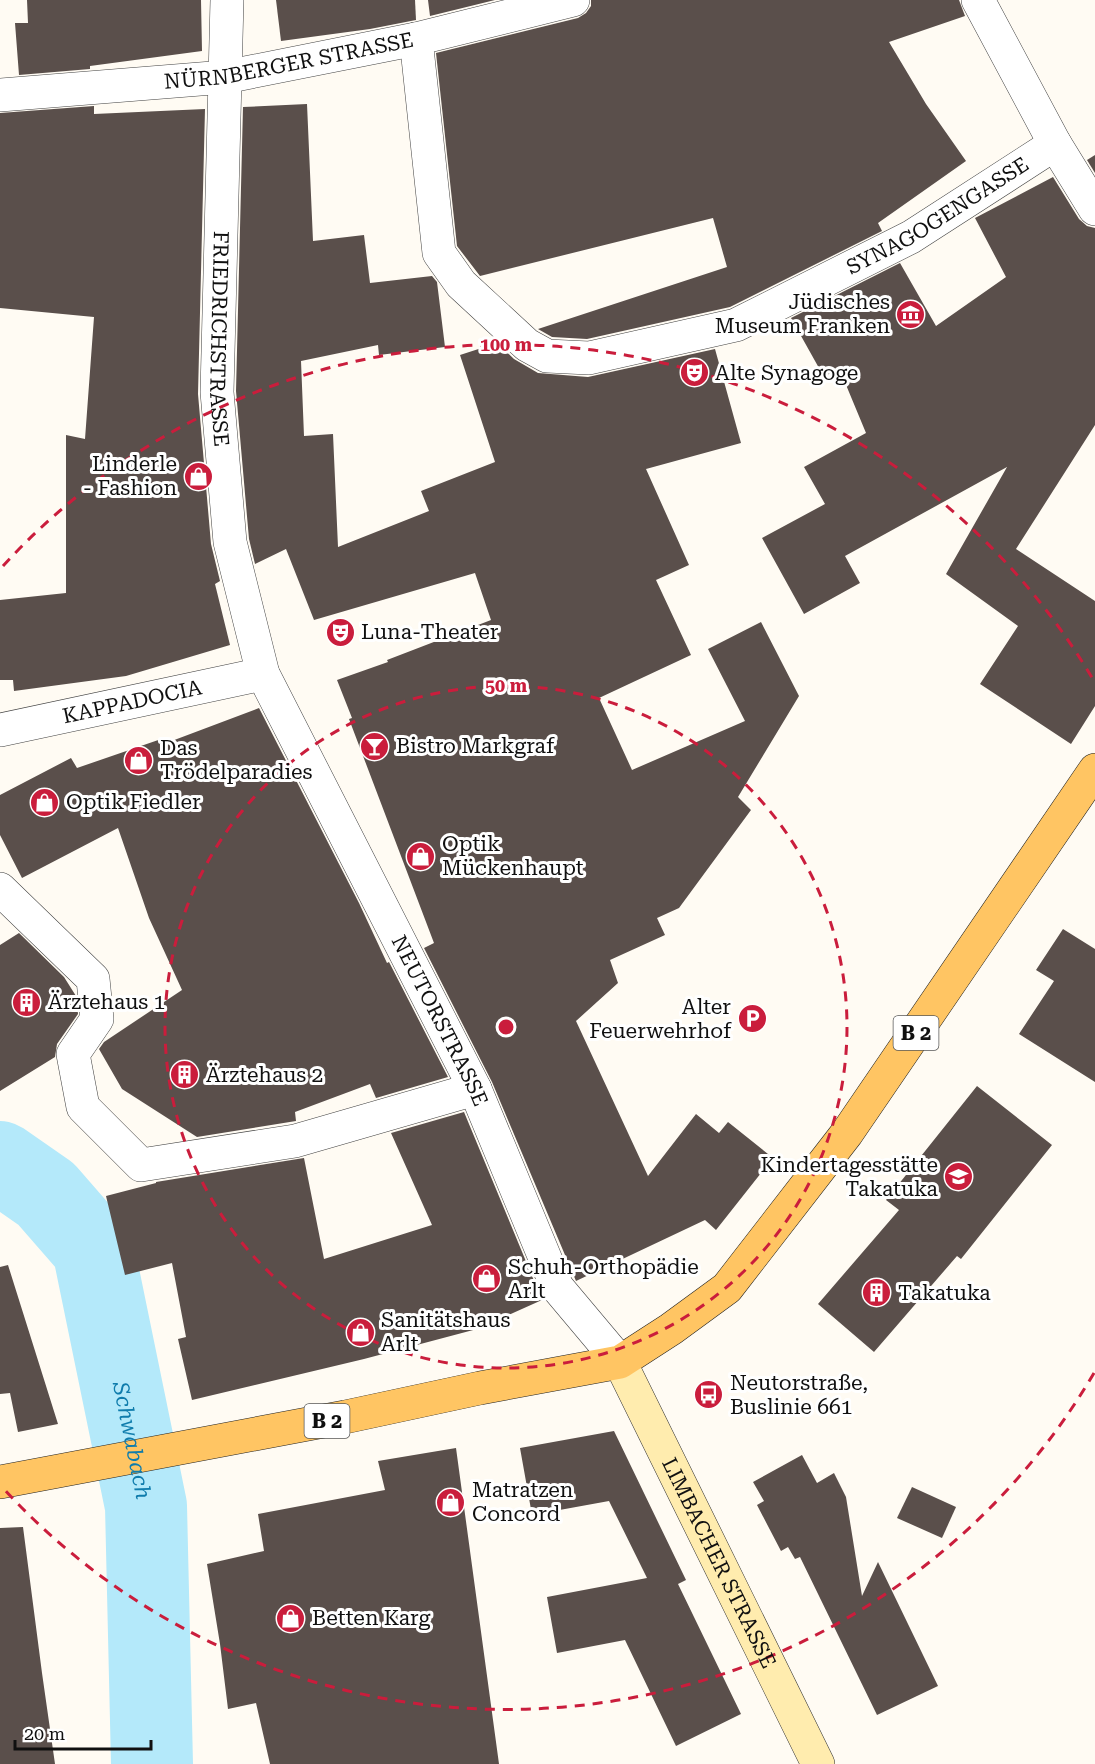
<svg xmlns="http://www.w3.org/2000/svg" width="1095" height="1764" font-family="'Roboto Serif',serif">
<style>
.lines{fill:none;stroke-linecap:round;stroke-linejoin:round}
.river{stroke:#b4e9fa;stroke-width:82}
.building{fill:#5a4f4b}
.street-casing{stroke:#434343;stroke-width:34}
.secondary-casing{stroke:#323232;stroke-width:34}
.primary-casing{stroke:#212121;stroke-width:34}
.street{stroke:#fff;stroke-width:33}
.secondary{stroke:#ffecae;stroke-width:33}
.primary{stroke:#ffc563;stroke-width:33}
.ring{fill:none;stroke:#ca1d3c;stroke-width:3;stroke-dasharray:10 8}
.labels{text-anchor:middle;stroke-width:6;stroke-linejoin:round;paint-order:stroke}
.shield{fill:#fff;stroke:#585858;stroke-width:1.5}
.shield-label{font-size:20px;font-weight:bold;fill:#101010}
.street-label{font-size:21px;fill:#101010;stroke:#fff}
.poi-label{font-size:21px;fill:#101010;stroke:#fff;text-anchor:start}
.water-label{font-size:22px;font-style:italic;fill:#0f7cac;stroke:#fff}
.centre{fill:#ca1d3c;stroke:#fff;stroke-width:3}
.ring-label{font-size:18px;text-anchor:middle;font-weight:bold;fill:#ca1d3c;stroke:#fff;stroke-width:6;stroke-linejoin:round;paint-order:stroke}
</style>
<rect width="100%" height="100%" fill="#fffbf3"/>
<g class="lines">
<path class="river" id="s1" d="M0,1162L46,1194L93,1248L146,1506L152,1764"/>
</g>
<g class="building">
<path d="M27,0H201L202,51L90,66V69L19,75L15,23H28Z"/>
<path d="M276,0H415L416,20L370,29L281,41Z"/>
<path d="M428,0H495L430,16Z"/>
<path d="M591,0H959L965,16L889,42L926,104L966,161L878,223L882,231L730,307L587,339L552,337L538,329L727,267L713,218L480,276L457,246L436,53L578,18L586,13L591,6Z"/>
<path d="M307,104L313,241L364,235L370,283L432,276L437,282L445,347L379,355L378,345L301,361L304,436L333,434L338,547L429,511L421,491L495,462L460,355L497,343L514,359L538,373L588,377L715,349L741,443L646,469L689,565L656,580L691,655L599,698L632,770L745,721L708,649L761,622L799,696L738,797L751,810L679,908L657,918L665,935L610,960L618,983L576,1021L648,1176L696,1114L719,1133L728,1122L773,1158L716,1230L705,1220L576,1281L492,1082L424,948L434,943L349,719L352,718L337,680L388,662L387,660L491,620L475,573L314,620L286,549L255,564L249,539L236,391L243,107Z"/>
<path d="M94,106V114L205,109L198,394L211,544L220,581L215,584L230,645L126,676L14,691L13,680H0V600L66,593V435L85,439L94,317L0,308V113Z"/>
<path d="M1095,155V173L1087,160Z"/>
<path d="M1053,177L1079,219L1087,226L1095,228V425L1016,549L1095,601V706L1071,744L980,684L1018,626L946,574L1007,467L845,556L860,583L804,614L762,538L825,504L804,467L866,433L839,368L824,377L791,318L900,263L936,326L1006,277L975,218Z"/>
<path d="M259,708L359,903L387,963L389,962L448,1077L376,1098L370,1084L295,1112L296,1121L197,1137L122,1089L99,1049L104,1042L182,990L149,918L118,828L22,878L0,835V795L71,758L77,768L167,737L169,742Z"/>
<path d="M1063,929L1095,949V1082L1019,1034L1054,981L1036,970Z"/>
<path d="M19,933L64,977L76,996L78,1014L57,1044L55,1057L0,1091V945Z"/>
<path d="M977,1086L1052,1145L961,1259L957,1256L874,1352L818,1304L899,1210L886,1200Z"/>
<path d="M464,1112L542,1300L477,1329L364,1359L192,1400L178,1339L186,1337L172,1263L125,1275L106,1196L156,1183V1182L304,1158L324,1259L432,1225L391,1133Z"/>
<path d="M8,1265L58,1424L18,1432L10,1393L0,1394V1267Z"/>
<path d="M614,1431L686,1580L678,1584L741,1714L676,1746L625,1640L557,1653L547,1597L647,1578L609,1501L532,1515L520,1448Z"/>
<path d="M456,1448L499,1764H270L256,1703L228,1709L220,1644L207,1564L264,1551L258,1514L385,1490L378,1461Z"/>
<path d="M802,1455L817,1483L834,1473L846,1497L862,1596L878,1562L938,1686L877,1715L800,1557L795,1559L788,1547L781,1551L757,1505L764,1501L753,1482Z"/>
<path d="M912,1487L956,1507L942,1538L897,1518Z"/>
<path d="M23,1527L42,1673L55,1764H0V1528Z"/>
</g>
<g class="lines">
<defs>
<g id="street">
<path id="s2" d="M227,0L217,392L230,542L263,674L475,1089L557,1287L620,1362"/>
<path d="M978,0L1055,144L1095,209"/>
<path id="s3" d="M416,39L439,253L461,284L527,345L547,356L589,358L736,325L911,237L1055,144"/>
<path id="s4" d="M0,95L225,77L416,39L573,0"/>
<path id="s5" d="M0,730L263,674"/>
<path d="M0,889L93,979L97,1019L73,1054L83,1107L141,1165L295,1141L475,1089"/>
</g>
<g id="secondary">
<path id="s6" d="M620,1362L818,1764"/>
</g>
<path id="primary" d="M0,1482L345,1417L480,1388L620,1362L671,1329L727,1288L847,1133L1095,770"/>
</defs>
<use href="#street" class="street-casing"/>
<use href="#secondary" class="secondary-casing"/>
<use href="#primary" class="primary-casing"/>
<use href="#street" class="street"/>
<use href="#secondary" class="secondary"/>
<use href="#primary" class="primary"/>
</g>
<g class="ring">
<circle cx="506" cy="1027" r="341"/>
<path d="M1094 1373A682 682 0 0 1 3 1488M3 566A682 682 0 0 1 1094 681"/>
</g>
<defs>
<symbol id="museum-disc" viewBox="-11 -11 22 22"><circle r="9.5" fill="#ca1d3c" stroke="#fff"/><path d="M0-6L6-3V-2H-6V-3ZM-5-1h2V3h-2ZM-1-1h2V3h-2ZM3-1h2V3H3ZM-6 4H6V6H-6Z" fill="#fff"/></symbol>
<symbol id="theatre-disc" viewBox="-11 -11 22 22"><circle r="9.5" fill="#ca1d3c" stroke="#fff"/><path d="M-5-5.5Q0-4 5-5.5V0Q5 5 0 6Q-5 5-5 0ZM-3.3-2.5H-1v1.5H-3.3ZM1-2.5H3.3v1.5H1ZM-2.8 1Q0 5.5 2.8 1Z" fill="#fff"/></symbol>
<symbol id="shop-disc" viewBox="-11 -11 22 22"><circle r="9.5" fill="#ca1d3c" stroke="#fff"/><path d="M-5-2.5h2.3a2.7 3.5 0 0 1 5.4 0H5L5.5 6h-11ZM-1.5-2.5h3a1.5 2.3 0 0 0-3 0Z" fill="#fff"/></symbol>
<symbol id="bar-disc" viewBox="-11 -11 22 22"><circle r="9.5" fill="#ca1d3c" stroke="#fff"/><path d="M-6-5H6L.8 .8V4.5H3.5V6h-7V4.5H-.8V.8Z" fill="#fff"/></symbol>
<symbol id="building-disc" viewBox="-11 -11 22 22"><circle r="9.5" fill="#ca1d3c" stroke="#fff"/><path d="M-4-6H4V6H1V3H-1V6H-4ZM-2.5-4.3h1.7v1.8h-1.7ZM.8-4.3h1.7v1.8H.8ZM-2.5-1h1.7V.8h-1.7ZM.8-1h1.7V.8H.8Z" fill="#fff"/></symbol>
<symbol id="parking-disc" viewBox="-11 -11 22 22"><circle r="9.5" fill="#ca1d3c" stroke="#fff"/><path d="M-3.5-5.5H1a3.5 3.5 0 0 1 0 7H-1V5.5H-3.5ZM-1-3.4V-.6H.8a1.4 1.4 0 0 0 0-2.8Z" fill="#fff"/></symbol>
<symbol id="school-disc" viewBox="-11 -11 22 22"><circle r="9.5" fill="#ca1d3c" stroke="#fff"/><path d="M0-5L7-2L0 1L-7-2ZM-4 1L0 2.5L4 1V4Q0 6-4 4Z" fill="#fff"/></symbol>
<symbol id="bus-disc" viewBox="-11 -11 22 22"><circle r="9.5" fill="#ca1d3c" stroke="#fff"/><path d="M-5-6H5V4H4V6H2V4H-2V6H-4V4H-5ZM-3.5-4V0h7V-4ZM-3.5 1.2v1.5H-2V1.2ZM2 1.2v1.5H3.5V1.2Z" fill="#fff"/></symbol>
</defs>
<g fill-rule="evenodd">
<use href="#museum-disc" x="894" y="298" width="33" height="33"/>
<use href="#theatre-disc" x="678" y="356" width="33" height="33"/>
<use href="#shop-disc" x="182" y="460" width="33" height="33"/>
<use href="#theatre-disc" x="324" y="616" width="33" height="33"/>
<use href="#bar-disc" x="358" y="730" width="33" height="33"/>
<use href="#shop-disc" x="122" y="744" width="33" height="33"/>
<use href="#shop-disc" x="28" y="786" width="33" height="33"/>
<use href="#shop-disc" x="404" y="840" width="33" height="33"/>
<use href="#building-disc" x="10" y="986" width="33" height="33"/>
<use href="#parking-disc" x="736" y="1002" width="33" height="33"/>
<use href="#building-disc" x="168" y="1058" width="33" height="33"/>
<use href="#school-disc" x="942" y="1160" width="33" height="33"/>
<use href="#shop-disc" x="470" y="1262" width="33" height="33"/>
<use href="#building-disc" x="860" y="1276" width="33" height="33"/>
<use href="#shop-disc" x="344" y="1316" width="33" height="33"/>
<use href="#bus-disc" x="692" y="1378" width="33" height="33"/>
<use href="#shop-disc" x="434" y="1486" width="33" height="33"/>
<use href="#shop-disc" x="274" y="1602" width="33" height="33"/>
</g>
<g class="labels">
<g class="shield">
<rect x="893.5" y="1016" width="45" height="34" rx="4.5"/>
<rect x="304.5" y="1404" width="45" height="34" rx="4.5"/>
</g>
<g class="shield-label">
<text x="916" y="1040">B 2</text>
<text x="327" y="1428">B 2</text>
</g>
<g class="street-label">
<text dy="7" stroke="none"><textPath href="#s4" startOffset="291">NÜRNBERGER STRASSE</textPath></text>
<text dy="7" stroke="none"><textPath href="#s3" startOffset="788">SYNAGOGENGASSE</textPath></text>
<text dy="7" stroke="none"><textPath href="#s2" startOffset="339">FRIEDRICHSTRASSE</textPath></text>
<text dy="7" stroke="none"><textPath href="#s5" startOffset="135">KAPPADOCIA</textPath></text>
<text dy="7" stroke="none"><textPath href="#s2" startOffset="1068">NEUTORSTRASSE</textPath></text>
<text dy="7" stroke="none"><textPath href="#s6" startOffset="224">LIMBACHER STRASSE</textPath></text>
</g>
<g class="poi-label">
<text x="890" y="309" text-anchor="end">Jüdisches<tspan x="890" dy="24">Museum Franken</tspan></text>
<text x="715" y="380">Alte Synagoge</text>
<text x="177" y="471" text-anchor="end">Linderle<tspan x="177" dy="24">- Fashion</tspan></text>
<text x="361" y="639">Luna-Theater</text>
<text x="396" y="753">Bistro Markgraf</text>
<text x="160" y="755">Das<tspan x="160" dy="24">Trödelparadies</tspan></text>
<text x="66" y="809">Optik Fiedler</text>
<text x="442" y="851">Optik<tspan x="442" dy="24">Mückenhaupt</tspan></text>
<text x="48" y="1009">Ärztehaus 1</text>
<text x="731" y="1014" text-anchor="end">Alter<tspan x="731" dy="24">Feuerwehrhof</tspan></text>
<text x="206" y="1082">Ärztehaus 2</text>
<text x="938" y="1172" text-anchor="end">Kindertagesstätte<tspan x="938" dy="24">Takatuka</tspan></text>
<text x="508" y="1274">Schuh-Orthopädie<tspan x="508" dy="24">Arlt</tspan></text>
<text x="898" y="1300">Takatuka</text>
<text x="381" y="1327">Sanitätshaus<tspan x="381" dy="24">Arlt</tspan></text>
<text x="730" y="1390">Neutorstraße,<tspan x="730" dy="24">Buslinie 661</tspan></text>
<text x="472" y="1497">Matratzen<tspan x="472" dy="24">Concord</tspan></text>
<text x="312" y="1625">Betten Karg</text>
</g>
<g class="water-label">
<text dy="8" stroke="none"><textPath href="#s1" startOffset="324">Schwabach</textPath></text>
</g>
</g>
<circle cx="506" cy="1027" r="9" class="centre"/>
<g class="ring-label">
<text x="506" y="351">100 m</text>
<text x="506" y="692">50 m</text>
</g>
<path d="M15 1740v9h136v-9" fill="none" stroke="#101010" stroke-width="3"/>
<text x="24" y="1740" font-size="18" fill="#101010" stroke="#ffffff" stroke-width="4.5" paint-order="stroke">20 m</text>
</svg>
